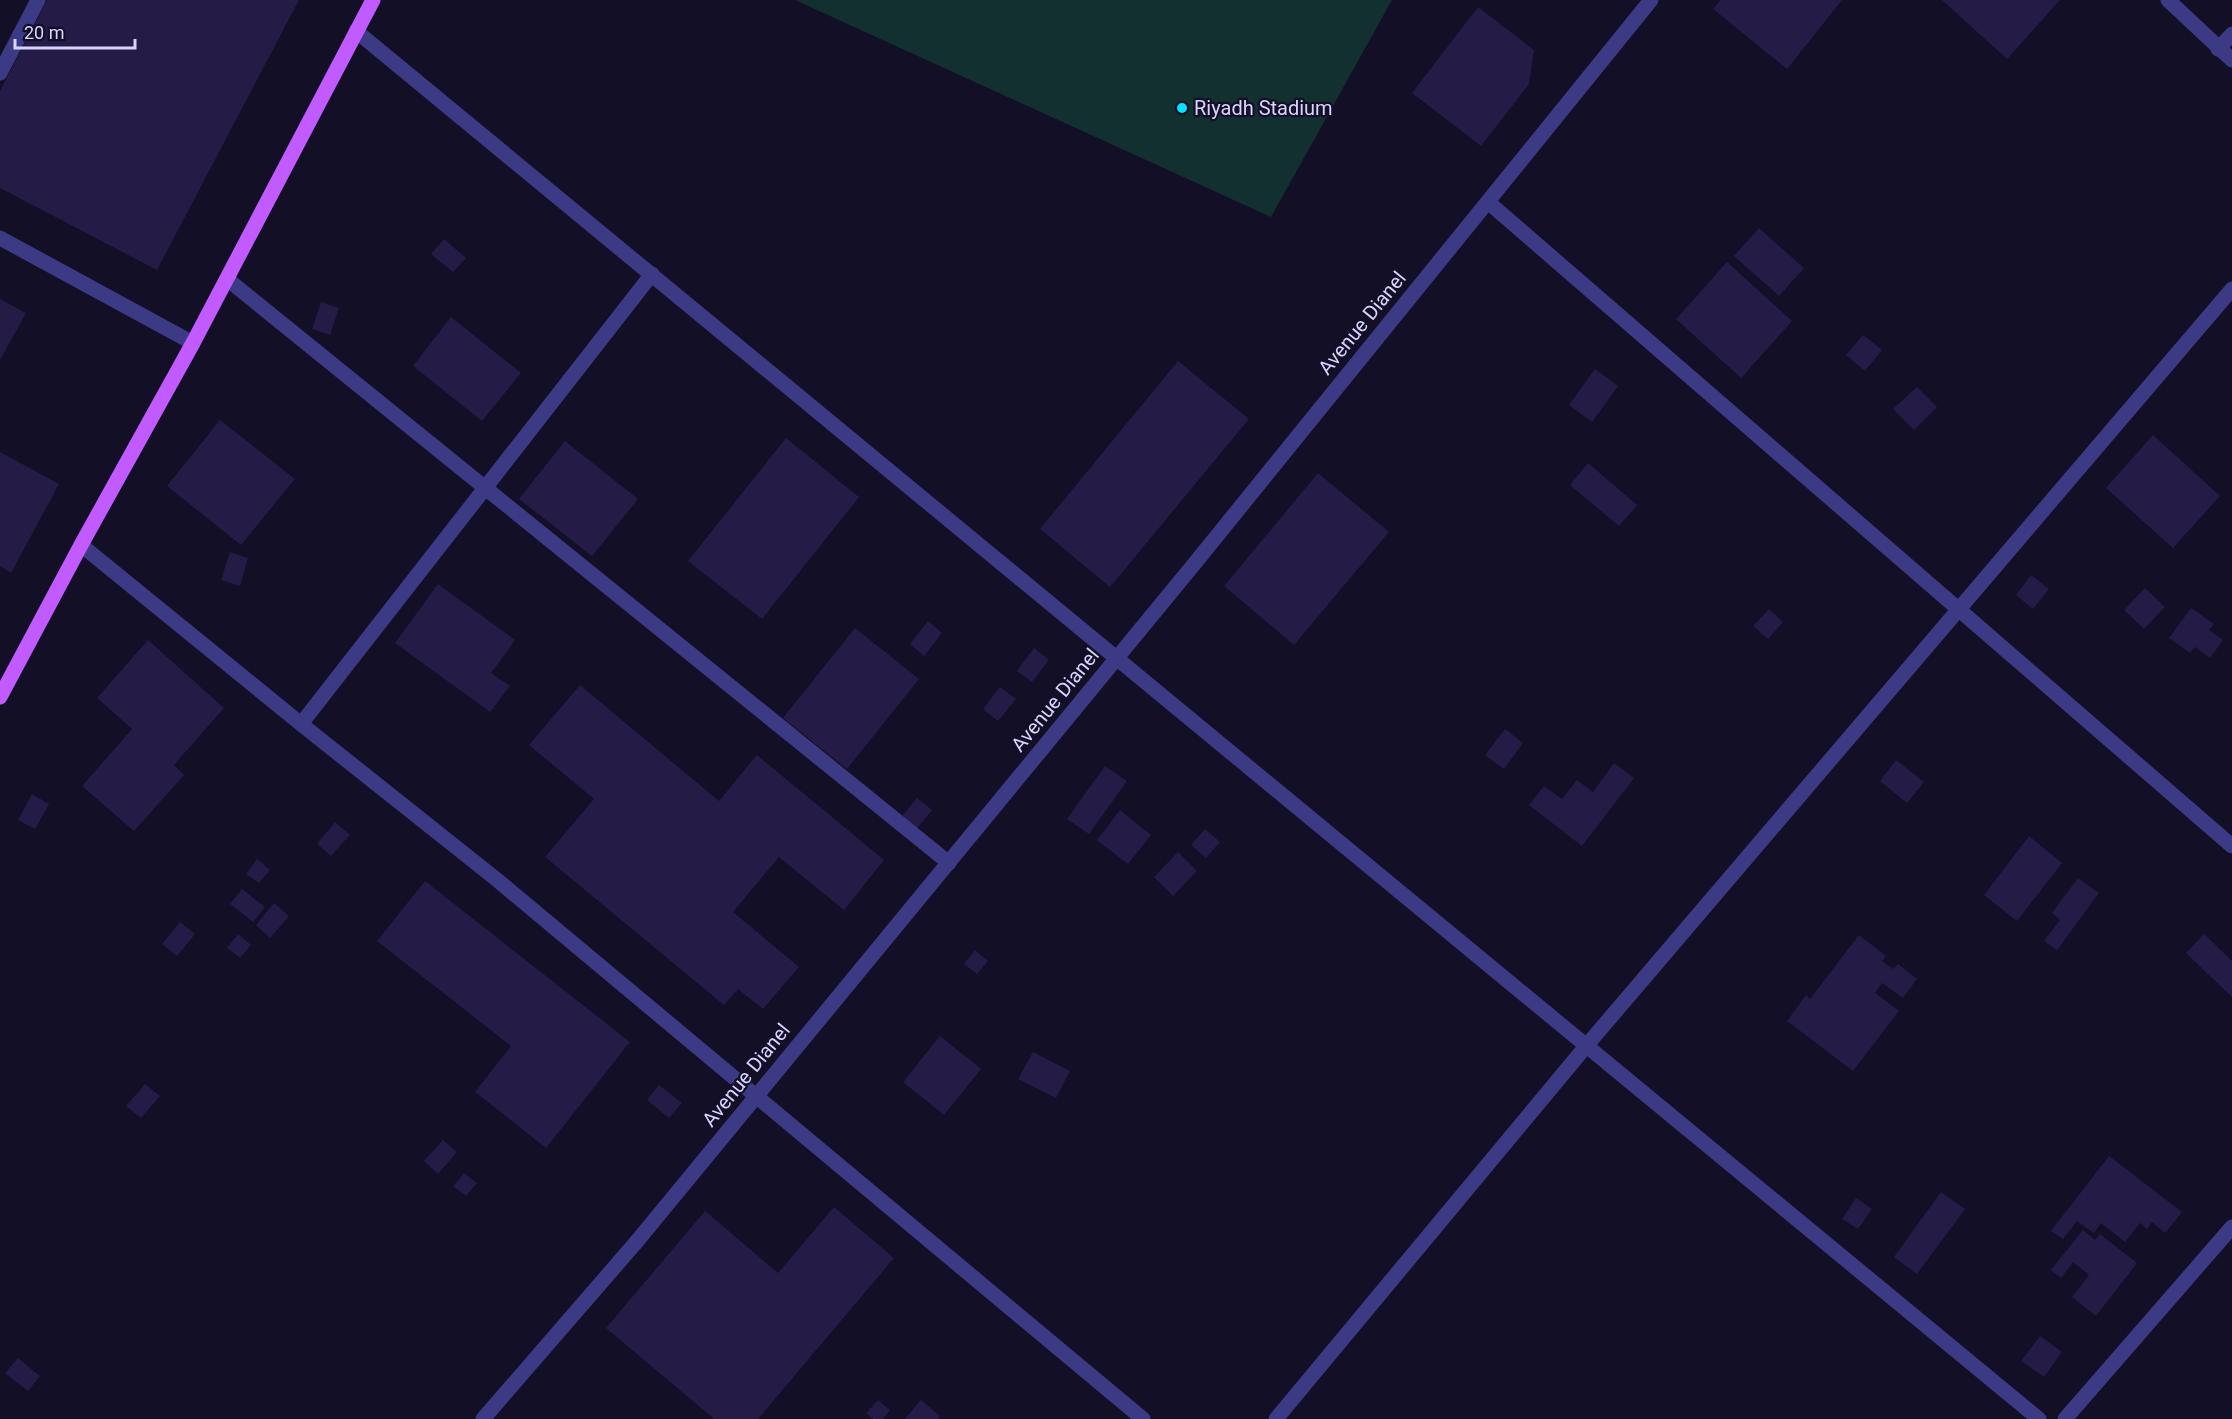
<svg xmlns="http://www.w3.org/2000/svg" width="2232" height="1419" font-family="Roboto,sans-serif">
<style>
.green{fill:#12302f}
.building{fill:#241b47}
.lines{fill:none;stroke-linecap:round;stroke-linejoin:round}
.minor{stroke:#3d3a85;stroke-width:15}
.major{stroke:#c25bff;stroke-width:15}
.poi-dot{fill:#00e5ff;stroke:#130f26;stroke-width:2}
.labels{text-anchor:middle;stroke-width:4.5;stroke-linejoin:round;paint-order:stroke}
.poi-label{font-size:20px;fill:#d9d4ff;stroke:#130f26;text-anchor:start}
.street-label{font-size:20px;fill:#d9d4ff;stroke:#130f26}
</style>
<rect width="100%" height="100%" fill="#130f26"/>
<path class="green" d="M795,0H1392L1271,217Z"/>
<g class="building">
<path d="M47,0H299L157,270L0,188V91Z"/>
<path d="M1721,0H1842L1787,69L1713,9Z"/>
<path d="M1942,0H2060L2007,59Z"/>
<path d="M1478,7L1534,50L1529,84L1481,146L1412,93Z"/>
<path d="M1759,228L1804,268L1779,296L1734,256Z"/>
<path d="M444,239L466,258L453,272L431,254Z"/>
<path d="M1727,262L1792,321L1741,378L1676,319Z"/>
<path d="M0,299L26,313L0,360Z"/>
<path d="M321,302L339,308L330,335L312,329Z"/>
<path d="M451,317L521,373L482,421L413,366Z"/>
<path d="M1863,335L1882,350L1865,371L1846,355Z"/>
<path d="M1178,361L1249,419L1110,587L1040,529Z"/>
<path d="M1595,369L1618,386L1592,422L1569,405Z"/>
<path d="M1917,387L1937,407L1914,430L1893,409Z"/>
<path d="M220,420L295,479L241,545L167,486Z"/>
<path d="M2153,435L2220,496L2173,548L2106,488Z"/>
<path d="M786,438L859,497L762,619L688,561Z"/>
<path d="M565,441L638,499L592,556L519,499Z"/>
<path d="M0,452L59,484L11,573L0,566Z"/>
<path d="M1588,463L1637,505L1619,526L1570,485Z"/>
<path d="M1318,473L1389,532L1294,645L1224,586Z"/>
<path d="M230,552L248,558L240,586L221,580Z"/>
<path d="M2031,575L2049,589L2033,609L2016,595Z"/>
<path d="M438,584L515,640L491,673L510,686L490,712L395,643Z"/>
<path d="M2145,588L2165,607L2144,629L2124,610Z"/>
<path d="M2191,608L2214,624L2209,630L2223,640L2210,658L2195,647L2190,653L2169,638Z"/>
<path d="M1769,609L1783,622L1768,639L1753,626Z"/>
<path d="M928,621L942,633L924,656L910,644Z"/>
<path d="M855,628L919,679L847,769L783,718Z"/>
<path d="M148,640L224,708L174,765L184,775L134,831L82,786L132,729L97,698Z"/>
<path d="M1034,648L1049,660L1032,682L1017,671Z"/>
<path d="M580,685L719,801L757,755L884,860L844,910L779,857L733,912L799,967L763,1009L738,989L724,1005L545,857L594,799L529,745Z"/>
<path d="M1000,687L1016,699L998,721L983,709Z"/>
<path d="M1505,729L1523,743L1504,769L1485,755Z"/>
<path d="M1896,760L1924,782L1907,803L1880,781Z"/>
<path d="M1614,763L1634,778L1582,846L1529,805L1544,786L1562,799L1577,780L1593,792Z"/>
<path d="M1105,766L1127,781L1089,834L1067,819Z"/>
<path d="M32,794L49,804L35,829L18,820Z"/>
<path d="M917,798L932,810L914,832L899,820Z"/>
<path d="M1120,810L1151,835L1128,864L1097,840Z"/>
<path d="M335,822L350,835L331,856L317,844Z"/>
<path d="M1205,829L1220,842L1206,858L1191,845Z"/>
<path d="M2029,836L2062,863L2017,921L1984,895Z"/>
<path d="M1178,852L1197,871L1173,896L1154,877Z"/>
<path d="M257,859L270,870L259,883L246,874Z"/>
<path d="M2078,878L2099,893L2057,950L2044,941L2060,920L2052,913Z"/>
<path d="M425,881L630,1042L546,1148L475,1092L511,1046L377,941Z"/>
<path d="M242,889L265,907L253,922L230,904Z"/>
<path d="M274,903L289,916L270,938L256,925Z"/>
<path d="M180,922L195,934L177,956L162,944Z"/>
<path d="M238,934L251,945L240,958L227,948Z"/>
<path d="M2204,934L2232,961V997L2186,953Z"/>
<path d="M1859,935L1886,956L1882,961L1893,969L1898,964L1917,979L1903,998L1882,983L1875,993L1899,1011L1853,1071L1787,1021L1806,995L1810,999Z"/>
<path d="M975,950L988,961L977,974L964,964Z"/>
<path d="M940,1036L981,1069L944,1115L903,1082Z"/>
<path d="M1033,1052L1070,1071L1056,1098L1018,1079Z"/>
<path d="M145,1084L160,1096L141,1118L126,1106Z"/>
<path d="M659,1085L682,1103L669,1118L647,1100Z"/>
<path d="M443,1140L457,1152L438,1174L424,1161Z"/>
<path d="M2109,1156L2182,1212L2165,1233L2152,1222L2147,1229L2140,1223L2125,1242L2101,1223L2094,1233L2077,1221L2063,1239L2051,1231Z"/>
<path d="M464,1173L477,1183L466,1196L453,1186Z"/>
<path d="M1941,1192L1965,1209L1917,1274L1894,1257Z"/>
<path d="M1856,1198L1872,1209L1858,1229L1842,1219Z"/>
<path d="M834,1207L894,1258L758,1419H714L606,1328L705,1211L778,1273Z"/>
<path d="M2083,1230L2095,1240L2100,1234L2137,1263L2096,1316L2072,1297L2089,1275L2073,1262L2061,1278L2051,1270Z"/>
<path d="M2040,1336L2062,1352L2044,1377L2021,1361Z"/>
<path d="M18,1358L40,1376L28,1391L5,1373Z"/>
<path d="M878,1400L890,1410L883,1419H873L866,1413Z"/>
<path d="M921,1400L940,1416L938,1419H905Z"/>
</g>
<g class="lines">
<g class="minor">
<path d="M2168,0L2232,60"/>
<path d="M356,31L2039,1419"/>
<path d="M2218,49L2232,34"/>
<path d="M0,73L38,0"/>
<path d="M1488,202L2232,846"/>
<path d="M0,238L193,343"/>
<path d="M227,279L949,863"/>
<path d="M81,545L301,724L496,879L1143,1419"/>
<path d="M301,724L652,274"/>
<path d="M483,1419L638,1240L1195,563L1651,0"/>
<path d="M1276,1419L1587,1045L2232,289"/>
<path d="M2065,1419L2232,1227"/>
</g>
<path class="major" d="M0,697L81,545L193,343L373,0"/>
</g>
<circle class="poi-dot" cx="1182" cy="108" r="6"/>
<g class="labels">
<g class="poi-label">
<text x="1194" y="115">Riyadh Stadium</text>
</g>
<g class="street-label">
<text transform="translate(1362 323) rotate(-51)" y="7">Avenue Dianel</text>
<text transform="translate(1055 700) rotate(-51)" y="7">Avenue Dianel</text>
<text transform="translate(746 1075) rotate(-51)" y="7">Avenue Dianel</text>
</g>
</g>
<path d="M15 39v9h120v-9" fill="none" stroke="#d9d4ff" stroke-width="3"/>
<text x="24" y="39" font-size="18" fill="#d9d4ff" stroke="#130f26" stroke-width="4.5" paint-order="stroke">20 m</text>
</svg>
